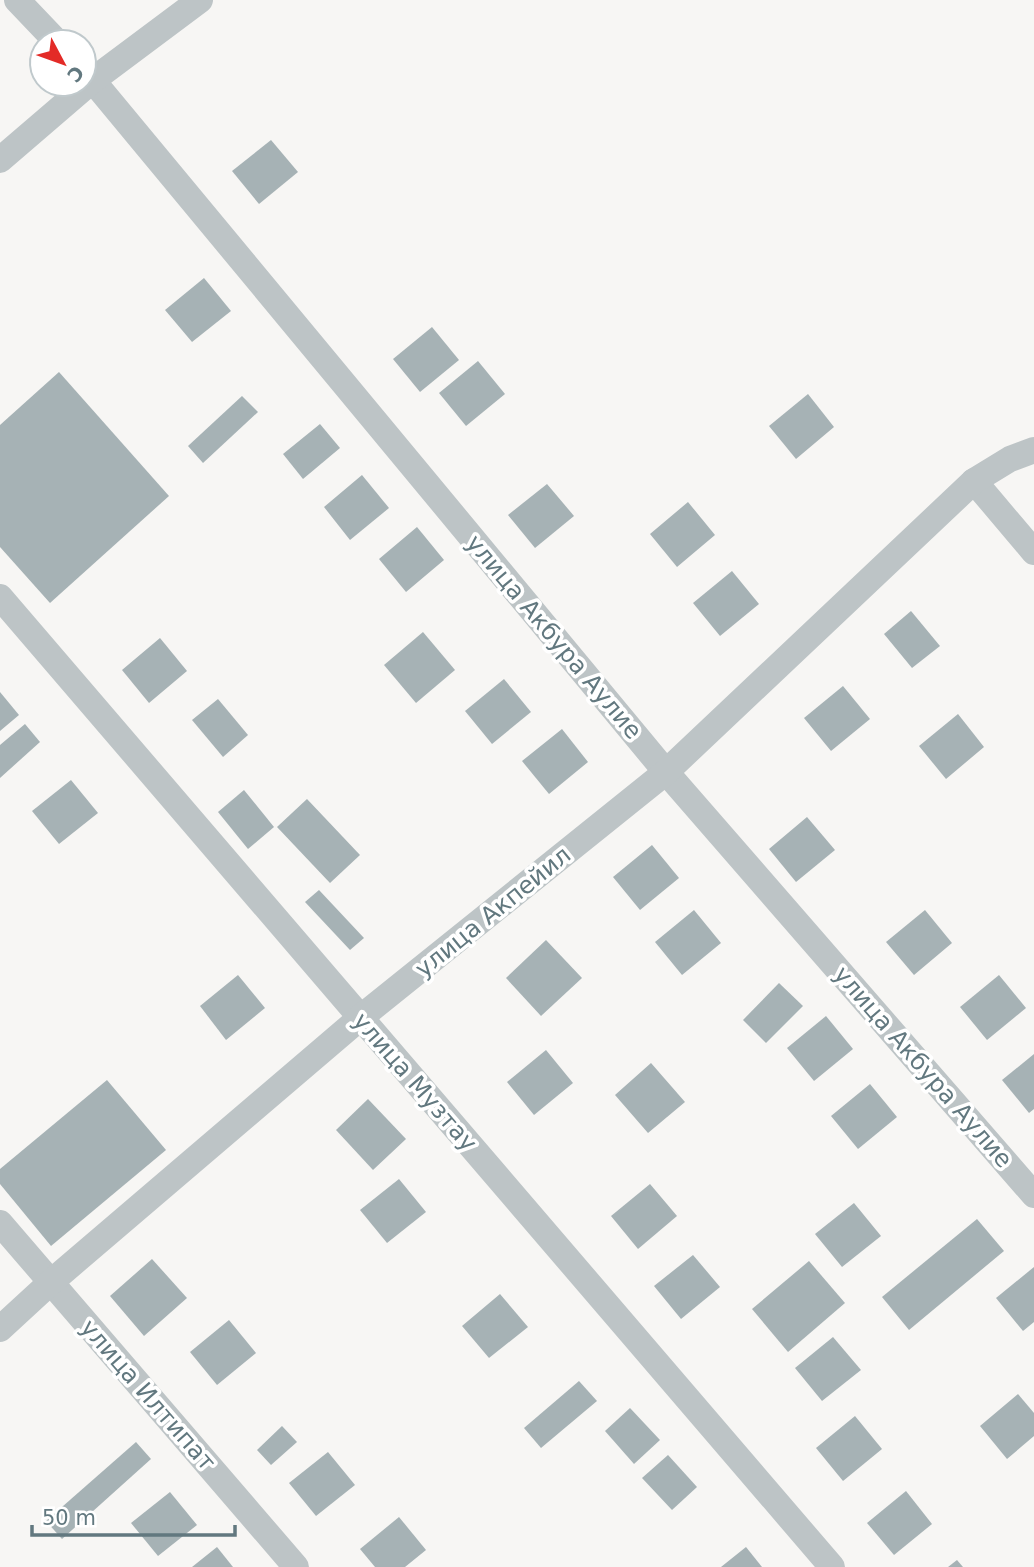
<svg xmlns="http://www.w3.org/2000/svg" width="1034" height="1567" font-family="'DejaVu Sans',sans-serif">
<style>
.building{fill:#a6b2b5}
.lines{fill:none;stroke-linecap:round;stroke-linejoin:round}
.street{stroke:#bdc4c6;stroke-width:26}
.labels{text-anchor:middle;stroke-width:7;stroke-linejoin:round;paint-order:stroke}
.street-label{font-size:24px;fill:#62787f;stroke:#fff}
</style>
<rect width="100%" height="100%" fill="#f7f6f4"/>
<g class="building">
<path d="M271,140L298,172L259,204L232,171Z"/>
<path d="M204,278L231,311L192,342L165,310Z"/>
<path d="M432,327L459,360L420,392L393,359Z"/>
<path d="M478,361L505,394L466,426L439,393Z"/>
<path d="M59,372L169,496L50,603L0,547V425Z"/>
<path d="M808,394L834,427L796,459L769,426Z"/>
<path d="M242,396L258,412L203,463L188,446Z"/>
<path d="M320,424L340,448L303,479L283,454Z"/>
<path d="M362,475L389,508L350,540L324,507Z"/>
<path d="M547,484L574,516L535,548L508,515Z"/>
<path d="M688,502L715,535L677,567L650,534Z"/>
<path d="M417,527L444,560L406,592L379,559Z"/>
<path d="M732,571L759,604L720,636L693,603Z"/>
<path d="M911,611L940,646L912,668L884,634Z"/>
<path d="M423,632L455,670L416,703L384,665Z"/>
<path d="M160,638L187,671L149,703L122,670Z"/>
<path d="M504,679L531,712L492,744L465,711Z"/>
<path d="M843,686L870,719L831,751L804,718Z"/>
<path d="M0,692L19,715L0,731Z"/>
<path d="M218,699L248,735L223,757L192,720Z"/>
<path d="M958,714L984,747L946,779L919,746Z"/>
<path d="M25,724L40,742L0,778V745Z"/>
<path d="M562,729L588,762L549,794L522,761Z"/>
<path d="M71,780L98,813L59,844L32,811Z"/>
<path d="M244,790L274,827L248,849L218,812Z"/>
<path d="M307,799L360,855L330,883L277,827Z"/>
<path d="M807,817L835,850L796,882L769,849Z"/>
<path d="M652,845L679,878L640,910L613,877Z"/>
<path d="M319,890L364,938L350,950L305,902Z"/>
<path d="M694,910L721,943L682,975L655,942Z"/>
<path d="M925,910L952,943L914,975L886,942Z"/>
<path d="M546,940L582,978L541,1016L506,978Z"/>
<path d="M238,975L265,1008L226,1040L200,1006Z"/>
<path d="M999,975L1026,1008L987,1040L960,1007Z"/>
<path d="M779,983L803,1006L766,1043L743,1020Z"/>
<path d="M826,1016L853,1049L814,1081L787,1048Z"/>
<path d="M546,1050L573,1083L534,1115L507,1082Z"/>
<path d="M1034,1054V1109L1029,1113L1002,1080Z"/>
<path d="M651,1063L685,1102L648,1133L615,1095Z"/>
<path d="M107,1080L166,1150L51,1246L0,1184V1169Z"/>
<path d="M870,1084L897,1117L858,1149L831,1116Z"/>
<path d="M368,1099L406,1139L373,1170L336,1130Z"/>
<path d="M399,1179L426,1212L387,1243L360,1210Z"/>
<path d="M650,1184L677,1216L638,1249L611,1216Z"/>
<path d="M854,1203L881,1236L842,1267L815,1234Z"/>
<path d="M977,1219L1004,1251L909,1330L882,1297Z"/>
<path d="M693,1255L720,1287L681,1319L654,1286Z"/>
<path d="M152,1259L187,1298L144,1336L110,1296Z"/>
<path d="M809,1261L845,1303L788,1352L752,1309Z"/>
<path d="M1034,1267V1322L1023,1331L996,1298Z"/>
<path d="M500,1294L528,1327L489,1358L462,1326Z"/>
<path d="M229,1320L256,1353L217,1385L190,1352Z"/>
<path d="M833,1337L861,1370L822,1401L795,1368Z"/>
<path d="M579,1381L597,1401L541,1448L524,1428Z"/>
<path d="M1018,1394L1034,1413V1436L1007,1459L980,1426Z"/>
<path d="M630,1408L660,1440L634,1464L605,1431Z"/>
<path d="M855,1416L882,1449L843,1481L816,1448Z"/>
<path d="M282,1426L297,1442L271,1465L257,1450Z"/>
<path d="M136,1442L151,1459L62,1539L46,1521Z"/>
<path d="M328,1452L355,1485L316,1516L289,1483Z"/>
<path d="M668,1455L697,1487L672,1510L642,1478Z"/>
<path d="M906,1491L932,1524L894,1555L867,1523Z"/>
<path d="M170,1492L197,1525L158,1556L131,1523Z"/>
<path d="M399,1517L426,1550L405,1567H375L360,1549Z"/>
<path d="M217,1547L233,1567H192Z"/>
<path d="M746,1547L762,1567H721Z"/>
<path d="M957,1560L963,1567H948Z"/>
</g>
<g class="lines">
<g class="street">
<path d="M17,0L57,42"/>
<path d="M84,70L666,772L1034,1195"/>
<path d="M0,160L93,80L200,0"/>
<path d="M974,481L1034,552"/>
<path d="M0,597L832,1567"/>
<path d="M0,1223L296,1567"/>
<path d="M0,1329L51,1282L360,1018L666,772L974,481L1010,459L1034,450"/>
</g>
</g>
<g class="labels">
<g class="street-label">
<text transform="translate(554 637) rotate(50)" y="8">улица Акбура Аулие</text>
<text transform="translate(493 912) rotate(-39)" y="8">улица Акпейил</text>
<text transform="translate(923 1067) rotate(49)" y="8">улица Акбура Аулие</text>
<text transform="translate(415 1082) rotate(49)" y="8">улица Музтау</text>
<text transform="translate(148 1395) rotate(49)" y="8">улица Илтипат</text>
</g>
</g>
<g transform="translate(63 63) rotate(131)"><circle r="33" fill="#ffffff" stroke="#c0c9cc" stroke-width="2"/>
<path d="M0-5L12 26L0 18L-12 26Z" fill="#e32b27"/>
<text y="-10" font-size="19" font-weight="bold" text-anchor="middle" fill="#62787f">С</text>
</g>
<path d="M32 1525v10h203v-10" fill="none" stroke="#62787f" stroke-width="3.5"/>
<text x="42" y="1525" font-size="21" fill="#62787f" stroke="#ffffff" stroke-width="5" paint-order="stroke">50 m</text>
</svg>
